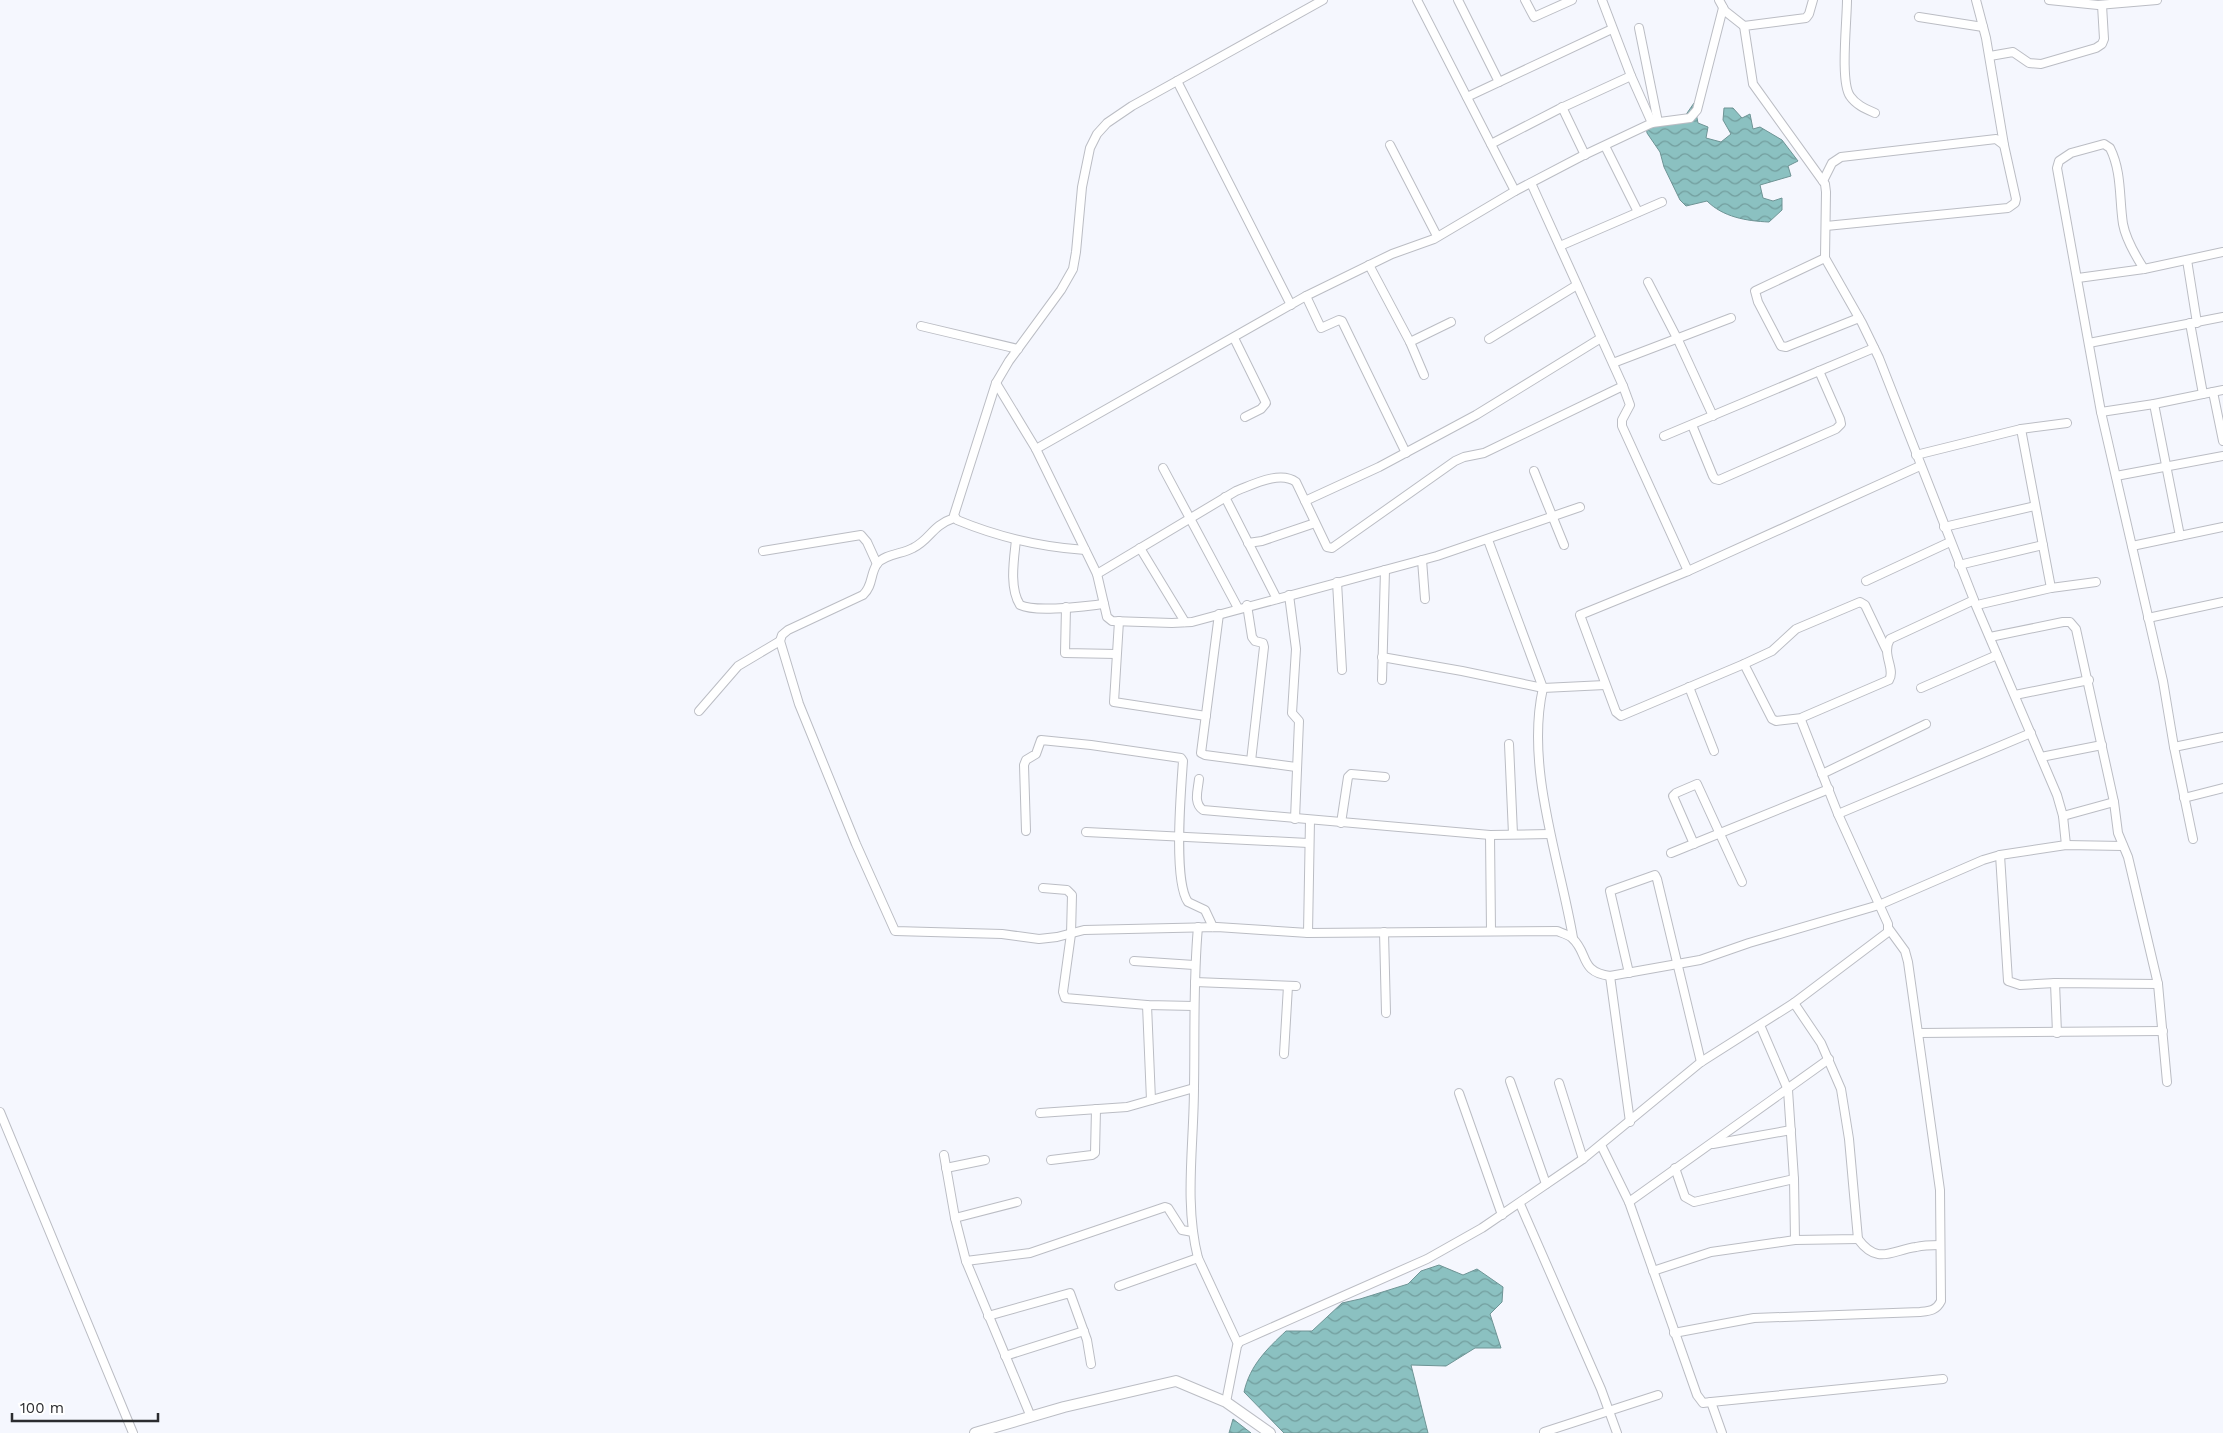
<svg xmlns="http://www.w3.org/2000/svg" width="2223" height="1433" font-family="'Work Sans',sans-serif">
<style>
.water{fill:url(#water-waves);stroke:#6e9495}
.lines{fill:none;stroke-linecap:round;stroke-linejoin:round}
.minor-casing{stroke:#bbbdc4;stroke-width:10}
.tertiary-casing{stroke:#bbbdc4;stroke-width:12}
.minor{stroke:#fff;stroke-width:8}
.tertiary{stroke:#fff;stroke-width:10}
</style>
<defs>
<pattern id="water-waves" width="16" height="10" patternUnits="userSpaceOnUse" patternTransform="scale(1.25)"><rect width="16" height="10" fill="#8bc1c1"/><path d="M0 5q4-4 8 0t8 0" fill="none" stroke="#729d9d"/></pattern>
</defs>
<rect width="100%" height="100%" fill="#f5f7fe"/>
<g class="water">
<path d="M1694,103L1698,123L1708,127L1706,138L1721,142L1731,134L1723,120L1724,108H1733L1742,118L1750,114L1753,129L1760,127L1782,140L1798,161L1788,166L1791,176L1760,185L1763,198L1773,201L1782,198V210L1769,222C1746,221 1723,217 1707,201L1686,206L1680,200L1664,167L1660,152L1647,133L1646,124L1685,116Z"/>
<path d="M1439,1265L1463,1275L1477,1269L1503,1287L1502,1302L1490,1314L1501,1348H1475L1446,1366L1411,1365L1428,1433H1284L1244,1392C1250,1365 1267,1349 1286,1331H1312L1342,1303L1360,1299L1408,1284L1421,1271Z"/>
<path d="M1233,1419L1251,1433H1229Z"/>
</g>
<g class="lines">
<defs>
<g id="minor">
<path d="M1417,0L1515,191"/>
<path d="M1458,0L1499,82"/>
<path d="M1525,0L1534,17L1572,0"/>
<path d="M1602,0L1631,76L1652,123"/>
<path d="M1719,0L1725,11L1744,26"/>
<path d="M1847,0C1847,21 1840,82 1850,96C1856,105 1866,109 1875,113"/>
<path d="M1976,0L1986,38L2004,145"/>
<path d="M2049,0L2098,5L2157,0"/>
<path d="M1919,17L1983,27"/>
<path d="M1639,28L1658,122"/>
<path d="M1990,56L2013,52L2029,63L2041,64L2096,48L2102,44L2104,39L2102,5"/>
<path d="M1177,81L1291,305"/>
<path d="M1467,97L1612,29"/>
<path d="M1562,107L1585,155"/>
<path d="M1491,144L1559,109L1631,76"/>
<path d="M1390,145L1437,236"/>
<path d="M1605,146L1638,212"/>
<path d="M1823,181L1832,163L1841,157L1996,139L2004,145L2016,199L2015,203L2008,208L1826,226"/>
<path d="M1531,183L1623,386L1630,405L1622,420V426L1688,571"/>
<path d="M1560,246L1662,202"/>
<path d="M1825,258L1755,291L1758,302L1781,346L1786,347L1859,318"/>
<path d="M2187,260L2197,323"/>
<path d="M1369,265L1410,342L1424,375"/>
<path d="M2144,269C2135,255 2126,240 2123,224C2119,198 2122,172 2110,148L2104,144L2071,153L2059,161L2057,168L2101,412L2163,681L2174,747"/>
<path d="M2078,278L2144,269L2223,252"/>
<path d="M1648,282L1678,340L1713,416"/>
<path d="M1306,296L1321,328L1339,320L1342,321L1406,453"/>
<path d="M2190,323L2203,394"/>
<path d="M921,326L1018,349"/>
<path d="M1234,338L1266,403L1261,409L1245,417"/>
<path d="M1489,339L1577,285"/>
<path d="M1410,342L1451,322"/>
<path d="M2089,343L2223,317"/>
<path d="M1613,363L1731,318"/>
<path d="M996,383L1036,449L1097,574L1107,617L1112,621L1172,623L1192,622L1437,556L1580,507"/>
<path d="M2213,392L2223,441"/>
<path d="M2154,404L2180,536"/>
<path d="M2101,412L2154,404L2223,390"/>
<path d="M1692,425L1713,476L1715,479L1719,480L1836,429L1841,424L1840,419L1819,371"/>
<path d="M2021,429L2051,588"/>
<path d="M1664,436L1874,348"/>
<path d="M1036,449L1306,296L1392,254L1434,239L1515,191L1582,156L1652,123L1690,118L1697,110L1723,8"/>
<path d="M1916,455L2021,429L2067,423"/>
<path d="M1163,468L1238,608"/>
<path d="M1534,471L1564,545"/>
<path d="M2116,476L2223,456"/>
<path d="M1225,497L1277,599"/>
<path d="M1305,501L1379,467L1476,415L1601,338"/>
<path d="M954,518C931,526 931,539 913,548C903,554 884,554 877,564C870,574 873,586 863,595L788,630L782,635L780,641L799,704L856,844L895,931L1002,934L1039,939L1057,937L1084,930L1217,927L1308,933L1557,931C1562,933 1569,935 1572,938C1589,953 1579,972 1610,976L1700,960L1749,943L1879,905L1983,860L2000,855L2066,845L2123,846"/>
<path d="M1944,527L2035,506"/>
<path d="M1016,540C1014,559 1009,588 1020,605C1036,613 1085,606 1104,604"/>
<path d="M1488,540L1543,688C1525,767 1560,861 1573,938"/>
<path d="M1248,543L1262,541L1315,523"/>
<path d="M2132,546L2223,527"/>
<path d="M1140,548L1185,622"/>
<path d="M1085,550C1041,547 998,537 957,520L954,515L996,383L1009,361L1061,290L1073,269L1076,252L1082,187L1090,148L1097,134L1107,123L1132,106L1323,0"/>
<path d="M763,551L861,535L867,542L877,564"/>
<path d="M1422,560L1425,599"/>
<path d="M1959,565L2043,545"/>
<path d="M1097,574L1236,491C1252,485 1280,470 1296,482L1327,547L1332,548L1455,461L1464,457L1484,453L1623,386"/>
<path d="M1866,581L1950,542"/>
<path d="M1337,582L1342,670"/>
<path d="M1289,595L1296,649L1292,713L1299,721L1295,819"/>
<path d="M1974,601L2057,795L2063,816L2066,845"/>
<path d="M1247,605L1252,637L1255,641L1263,643L1264,647L1251,761"/>
<path d="M1977,605L2051,588L2096,582"/>
<path d="M1066,607L1065,653L1116,654"/>
<path d="M1219,614L1201,753L1205,755L1296,767"/>
<path d="M2148,618L2223,602"/>
<path d="M1119,621L1114,702L1206,716"/>
<path d="M1990,637L2063,622H2070L2076,629L2114,802L2118,833L2128,857L2158,984L2167,1082"/>
<path d="M1886,649L1865,605L1860,602L1796,629L1772,651L1744,664L1621,716L1616,712L1580,615L1688,571L1920,466"/>
<path d="M1382,657L1462,671L1543,688L1605,685"/>
<path d="M1744,664L1772,719L1776,721L1802,718"/>
<path d="M1382,680L1385,570"/>
<path d="M1689,687L1714,751"/>
<path d="M1921,688L1997,655"/>
<path d="M2015,695L2089,680"/>
<path d="M699,711L738,666L780,641"/>
<path d="M1509,744L1513,834"/>
<path d="M2041,757L2102,745"/>
<path d="M1822,774L1926,724"/>
<path d="M1199,779C1198,790 1193,803 1203,810L1490,835L1550,834"/>
<path d="M2184,798L2223,788"/>
<path d="M1838,814L2031,733"/>
<path d="M2063,816L2114,802"/>
<path d="M1341,823L1348,777L1351,774L1385,777"/>
<path d="M1026,831L1024,765L1026,760L1036,754L1041,740L1091,745L1181,758L1183,761C1181,790 1173,881 1188,902L1205,910L1213,927"/>
<path d="M1086,832L1308,843"/>
<path d="M1490,835L1491,931"/>
<path d="M2193,839L2174,747L2223,737"/>
<path d="M1694,844L1673,796L1676,793L1697,784L1742,882"/>
<path d="M1671,853L1829,789"/>
<path d="M2000,855L2008,981L2020,985L2055,983"/>
<path d="M1043,888L1067,890L1072,895L1071,934L1063,992L1065,998L1147,1005L1194,1006"/>
<path d="M1198,927C1193,981 1195,1034 1194,1087C1194,1144 1184,1203 1198,1258L1238,1344"/>
<path d="M1384,932L1386,1013"/>
<path d="M1308,933L1310,820"/>
<path d="M1134,961L1194,965"/>
<path d="M1629,973L1610,891L1655,875L1657,879L1701,1062"/>
<path d="M1610,976L1630,1122"/>
<path d="M1195,982L1296,986"/>
<path d="M1147,1005L1151,1100"/>
<path d="M1760,1025L1788,1090L1794,1179L1795,1240"/>
<path d="M1919,1033L2163,1031"/>
<path d="M2057,1033L2055,983L2158,984"/>
<path d="M1284,1054L1288,986"/>
<path d="M1510,1081L1546,1184"/>
<path d="M1559,1083L1583,1159"/>
<path d="M1459,1093L1502,1215"/>
<path d="M0,1112L133,1433"/>
<path d="M1040,1113L1127,1107L1194,1088"/>
<path d="M1713,1144L1791,1130"/>
<path d="M1601,1145L1629,1202L1697,1395L1703,1403L1711,1402L1722,1433"/>
<path d="M944,1155L955,1218L966,1261L1031,1417"/>
<path d="M1051,1160L1092,1155L1095,1153L1096,1109"/>
<path d="M946,1168L985,1160"/>
<path d="M1675,1168L1685,1197L1694,1202L1794,1179"/>
<path d="M1629,1202L1829,1059"/>
<path d="M1520,1204L1601,1389L1617,1433"/>
<path d="M955,1218L1017,1202"/>
<path d="M1858,1239C1878,1266 1892,1250 1916,1247C1924,1245 1932,1245 1940,1245"/>
<path d="M966,1261L1030,1253L1165,1207L1168,1208L1182,1230L1193,1232"/>
<path d="M1653,1271L1711,1252L1795,1240L1858,1239L1849,1139L1841,1089L1821,1043L1794,1003"/>
<path d="M1119,1286L1198,1258"/>
<path d="M988,1316L1070,1293L1087,1340L1091,1364"/>
<path d="M1674,1333L1754,1318L1920,1312C1929,1311 1936,1311 1941,1301L1940,1190L1908,962L1905,951L1889,929"/>
<path d="M1005,1356L1084,1331"/>
<path d="M1226,1402L1237,1346L1239,1342L1427,1259L1482,1228L1583,1159L1701,1062L1794,1003L1888,932V924L1838,814L1801,720L1803,717L1889,680C1896,669 1881,655 1890,639L1974,600L1879,358L1862,323L1825,258L1826,192L1825,184L1753,84L1744,26L1806,18L1809,14L1813,0"/>
<path d="M1711,1402L1943,1379"/>
<path d="M1544,1432L1658,1395"/>
</g>
<path id="tertiary" d="M975,1433L1064,1407L1176,1381L1226,1402L1270,1433"/>
</defs>
<use href="#minor" class="minor-casing"/>
<use href="#tertiary" class="tertiary-casing"/>
<use href="#minor" class="minor"/>
<use href="#tertiary" class="tertiary"/>
</g>
<path d="M12 1413v8h146v-8" fill="none" stroke="#2b2c2f" stroke-width="2.5"/>
<text x="20" y="1413" font-size="15" fill="#2b2c2f" stroke="#ffffff" stroke-width="4" paint-order="stroke">100 m</text>
</svg>
